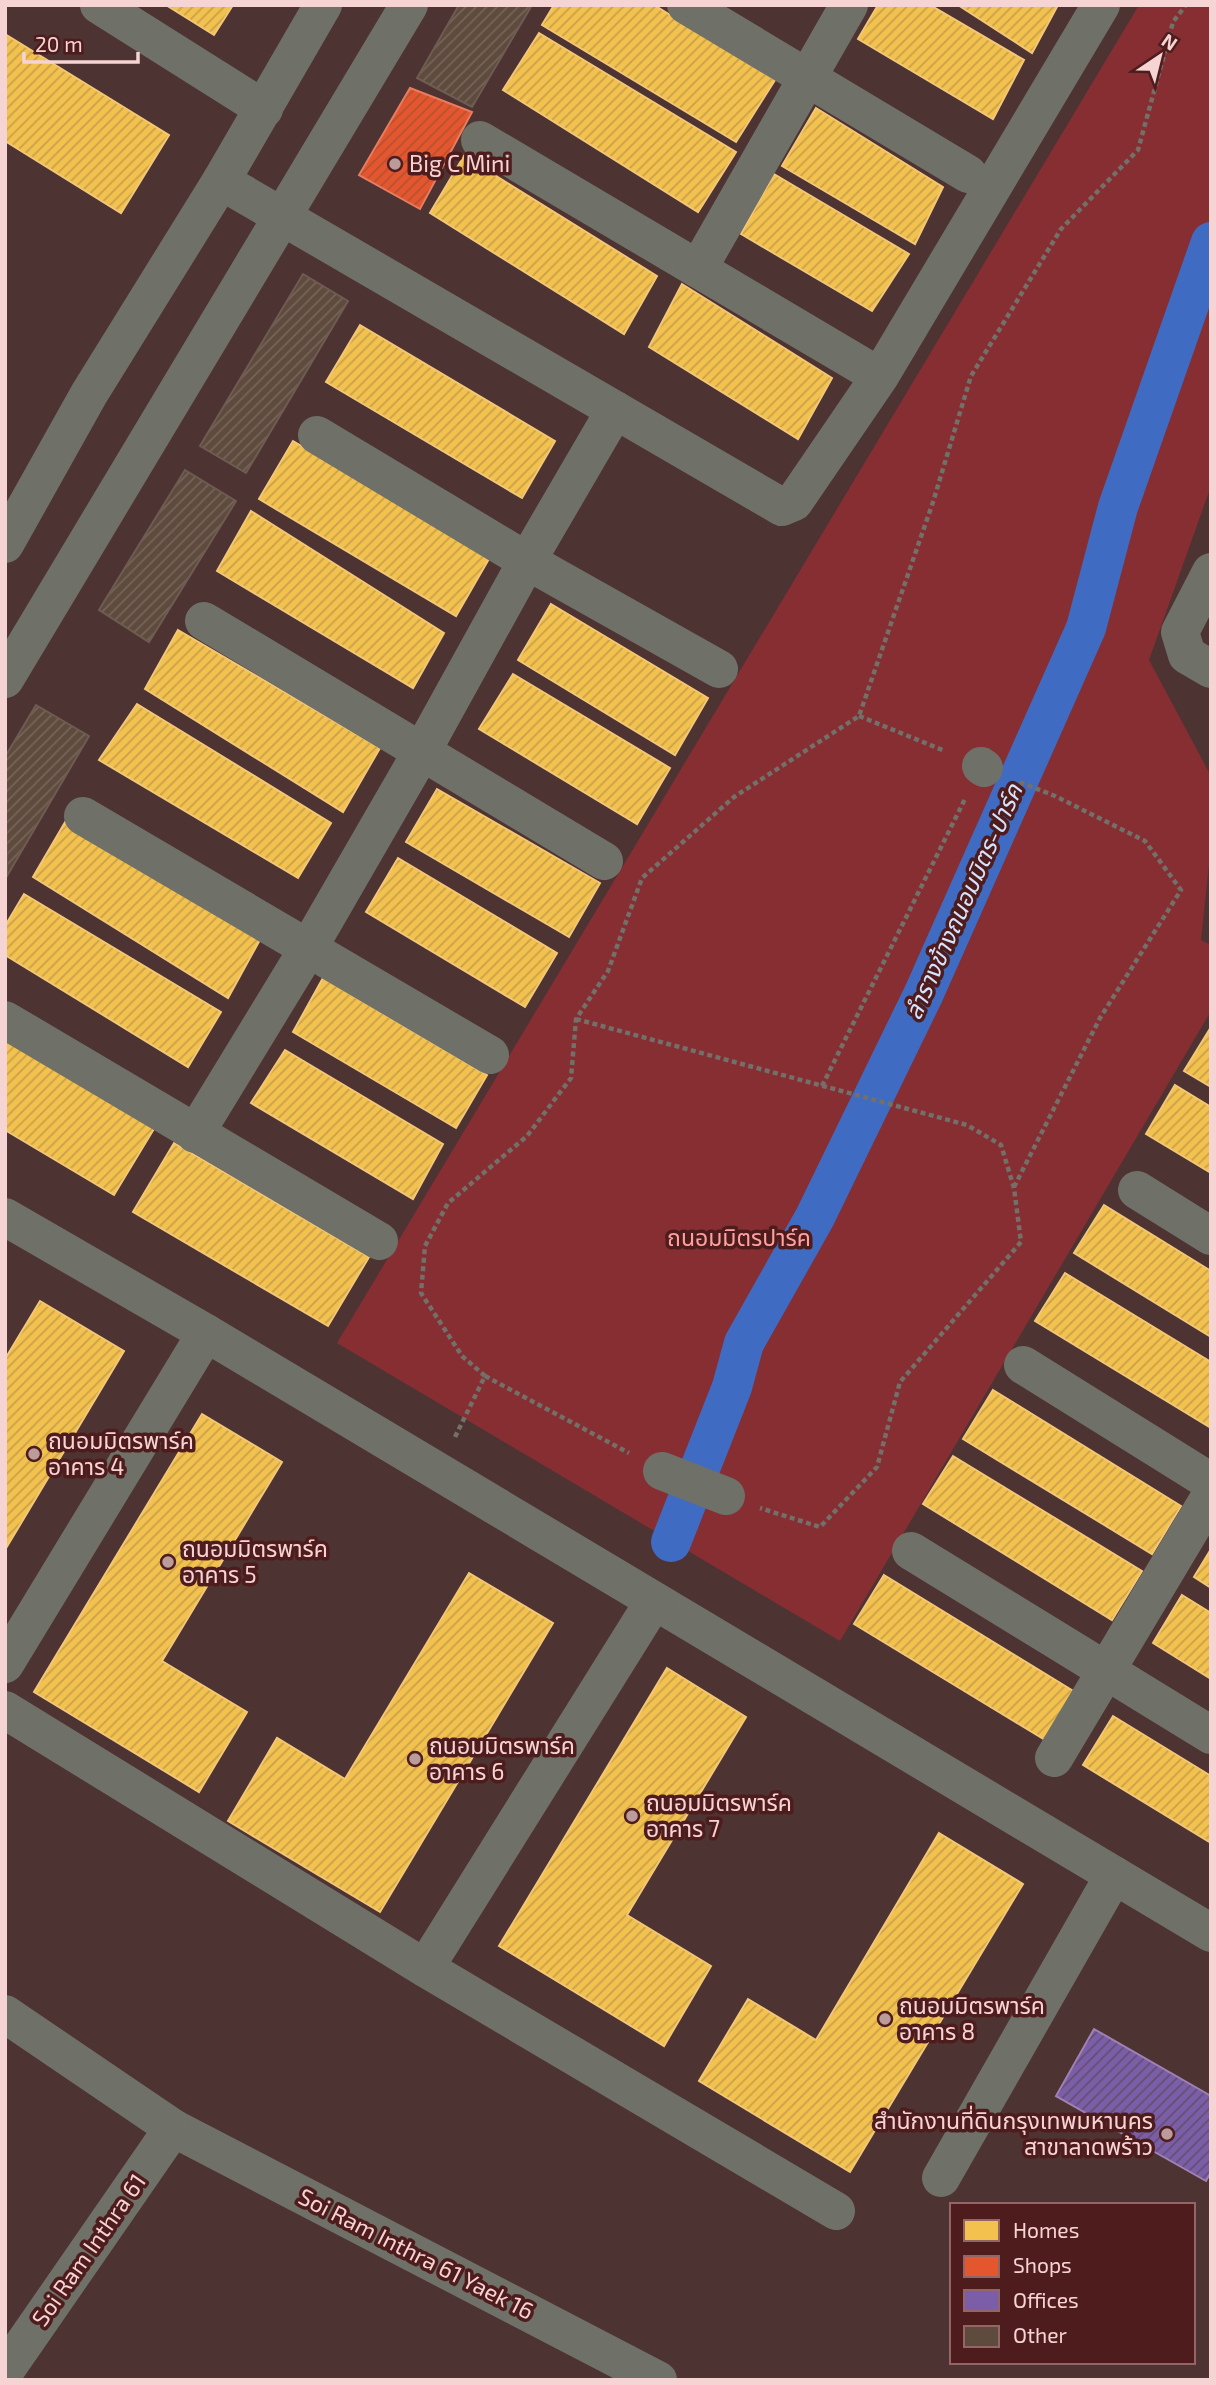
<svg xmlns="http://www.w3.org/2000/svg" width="1216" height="2385" font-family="'Exo 2','Noto Sans Thai',sans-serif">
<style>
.green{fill:#862e32}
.homes{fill:url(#homes-hatch);stroke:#f3c776;stroke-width:2}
.shops{fill:url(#shops-hatch);stroke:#e97c60;stroke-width:2}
.offices{fill:url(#offices-hatch);stroke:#a081b4;stroke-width:2}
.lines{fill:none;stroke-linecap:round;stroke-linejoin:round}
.canal{stroke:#3f6cc2;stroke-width:40}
.building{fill:url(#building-hatch);stroke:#6e5c52;stroke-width:2}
.path{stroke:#736f69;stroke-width:4.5;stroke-dasharray:5 3.5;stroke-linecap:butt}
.minor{stroke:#6f7067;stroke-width:38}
.poi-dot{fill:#bb9c9b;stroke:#4f1c1d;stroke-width:2.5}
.labels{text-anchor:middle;stroke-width:7;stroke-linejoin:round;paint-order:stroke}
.poi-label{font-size:23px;fill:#f6d4d3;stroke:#4f1c1d;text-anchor:start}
.park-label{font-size:23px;fill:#fea19f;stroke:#4f1c1d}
.street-label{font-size:23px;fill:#f6d4d3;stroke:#4f1c1d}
.water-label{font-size:24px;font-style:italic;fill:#d5e3fc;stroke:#4f1c1d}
</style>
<defs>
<pattern id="homes-hatch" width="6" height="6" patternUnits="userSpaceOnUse" patternTransform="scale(1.75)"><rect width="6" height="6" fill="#f2c14e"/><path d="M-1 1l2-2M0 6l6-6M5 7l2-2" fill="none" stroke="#c8a14a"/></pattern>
<pattern id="shops-hatch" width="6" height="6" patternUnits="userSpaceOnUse" patternTransform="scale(1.75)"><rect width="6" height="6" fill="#e4572e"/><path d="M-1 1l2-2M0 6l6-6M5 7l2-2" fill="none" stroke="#b65033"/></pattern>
<pattern id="offices-hatch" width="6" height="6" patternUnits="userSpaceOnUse" patternTransform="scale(1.75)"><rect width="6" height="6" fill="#7b5ea7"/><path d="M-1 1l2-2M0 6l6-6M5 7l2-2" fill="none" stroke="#624f73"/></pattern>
<pattern id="building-hatch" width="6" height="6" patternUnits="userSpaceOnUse" patternTransform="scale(1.75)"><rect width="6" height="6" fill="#5e4b3e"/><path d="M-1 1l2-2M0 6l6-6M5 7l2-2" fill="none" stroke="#766459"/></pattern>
</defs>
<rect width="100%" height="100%" fill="#4e3333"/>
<path class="green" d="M1139,5H1211V486L1149,660L1211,776V846L1201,940L1211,945V1011L840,1641L337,1343Z"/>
<g class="homes">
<path d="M166,5H233L214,35Z"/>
<path d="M554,5H654L775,80L736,142L542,25Z"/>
<path d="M878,5H930L1024,60L993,119L858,39Z"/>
<path d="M958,5H1058L1032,53Z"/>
<path d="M539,33L736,152L698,212L503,90Z"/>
<path d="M5,34L169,135L121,213L5,141Z"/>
<path d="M816,108L943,187L915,244L782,166Z"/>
<path d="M464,156L657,276L624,334L430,213Z"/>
<path d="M774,174L909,254L872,311L741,234Z"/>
<path d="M682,284L832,378L798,439L649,347Z"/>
<path d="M360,325L555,441L522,498L326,382Z"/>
<path d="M293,441L490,557L456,616L259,499Z"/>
<path d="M251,511L444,633L413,688L217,571Z"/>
<path d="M551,604L708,698L675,755L518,660Z"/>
<path d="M178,630L380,748L343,812L145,689Z"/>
<path d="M513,674L670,768L637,824L479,729Z"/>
<path d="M137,704L331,823L298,878L99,760Z"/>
<path d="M437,789L600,883L569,937L406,842Z"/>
<path d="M67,819L262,936L228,998L33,877Z"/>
<path d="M398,858L557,953L525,1007L366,912Z"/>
<path d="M24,894L221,1012L188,1067L5,955V926Z"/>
<path d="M323,978L487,1075L456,1128L293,1032Z"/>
<path d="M1211,1027V1087L1184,1071Z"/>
<path d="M5,1038L155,1127L114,1195L5,1130Z"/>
<path d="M285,1050L443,1144L413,1199L251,1103Z"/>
<path d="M1175,1085L1211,1107V1173L1146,1134Z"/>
<path d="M174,1143L369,1257L328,1326L133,1212Z"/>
<path d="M1104,1205L1211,1271V1337L1074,1253Z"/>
<path d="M1065,1273L1211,1362V1428L1035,1321Z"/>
<path d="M40,1301L124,1351L5,1550V1359Z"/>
<path d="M993,1390L1181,1506L1152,1554L963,1439Z"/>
<path d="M202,1414L282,1462L162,1661L247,1712L199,1792L34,1692Z"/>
<path d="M953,1456L1142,1571L1112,1620L923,1504Z"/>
<path d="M1211,1549V1588L1194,1577Z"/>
<path d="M469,1573L553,1623L380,1912L228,1821L277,1738L345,1779Z"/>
<path d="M884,1575L1075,1692L1045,1740L854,1624Z"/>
<path d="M1182,1595L1211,1613V1679L1153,1643Z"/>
<path d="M667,1668L746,1717L627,1915L711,1966L664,2046L499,1946Z"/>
<path d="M1113,1716L1211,1776V1843L1083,1765Z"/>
<path d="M939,1833L1023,1884L850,2172L699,2081L748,1999L816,2040Z"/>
</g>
<path class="shops" d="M410,88L472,112L420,209L359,175Z"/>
<path class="offices" d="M1094,2029L1211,2096V2172L1206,2181L1056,2096Z"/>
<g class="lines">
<path class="canal" d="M671,1542L732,1387L744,1343L815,1217L924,993L1086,628L1118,507L1211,242"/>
</g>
<g class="building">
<path d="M459,5H532L472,107L417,78Z"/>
<path d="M303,274L348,301L246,473L200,446Z"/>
<path d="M185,470L236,501L149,642L99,610Z"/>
<path d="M36,705L89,736L7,876L5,757Z"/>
</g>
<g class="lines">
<g class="path">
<path d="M859,716L945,751"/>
<path d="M576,1019L967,1125L1001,1145L1014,1188L1021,1242L900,1382L877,1467L820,1527L760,1508"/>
<path d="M822,1086L965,799"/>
<path d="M1014,1187L1100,1018L1181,890L1145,841L1055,796L1017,781"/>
<path d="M485,1376L629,1453"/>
<path d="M455,1437L485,1376L462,1356L421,1293L425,1246L448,1203L527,1136L571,1078L576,1019L608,971L642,878L734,797L859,716L933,502L971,376L1061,229L1138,150L1173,22L1186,5"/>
</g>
<g class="minor">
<path d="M99,5L264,109"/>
<path d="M686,5L968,174"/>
<path d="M480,140L862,366"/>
<path d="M221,181L782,507L794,502L880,376L1101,5"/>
<path d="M698,269L849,5"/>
<path d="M317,435L527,561L719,669"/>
<path d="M5,544L89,394L221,181L323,5"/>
<path d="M1211,572L1180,632L1187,655L1211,669"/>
<path d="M204,621L604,861"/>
<path d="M5,679L409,5"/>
<path d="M981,766L984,768"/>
<path d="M83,816L490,1055"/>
<path d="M5,1020L379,1241"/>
<path d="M195,1134L309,947L421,753L527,561L615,410"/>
<path d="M1137,1190L1211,1236"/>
<path d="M5,1217L206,1333L1211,1933"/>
<path d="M1023,1365L1211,1482"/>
<path d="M662,1471L726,1496"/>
<path d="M911,1551L1211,1735"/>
<path d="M5,1664L206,1333"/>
<path d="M5,1710L425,1968L836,2211"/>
<path d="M1054,1758L1211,1495"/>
<path d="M425,1968L654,1601"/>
<path d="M5,2014L173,2128L658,2380"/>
<path d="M941,2178L1114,1875"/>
<path d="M5,2371L173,2128"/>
</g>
</g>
<g class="poi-dot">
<circle cx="395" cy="164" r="7"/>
<circle cx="34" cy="1454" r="7"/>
<circle cx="168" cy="1562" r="7"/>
<circle cx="415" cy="1759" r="7"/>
<circle cx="632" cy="1816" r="7"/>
<circle cx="885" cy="2019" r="7"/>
<circle cx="1167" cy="2134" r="7"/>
</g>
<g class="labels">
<g class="poi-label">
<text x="409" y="172">Big C Mini</text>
<text x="48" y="1449">ถนอมมิตรพาร์ค<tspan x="48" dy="26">อาคาร 4</tspan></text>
<text x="182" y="1557">ถนอมมิตรพาร์ค<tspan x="182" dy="26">อาคาร 5</tspan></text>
<text x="429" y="1754">ถนอมมิตรพาร์ค<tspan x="429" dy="26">อาคาร 6</tspan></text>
<text x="646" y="1811">ถนอมมิตรพาร์ค<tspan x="646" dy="26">อาคาร 7</tspan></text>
<text x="899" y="2014">ถนอมมิตรพาร์ค<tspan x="899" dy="26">อาคาร 8</tspan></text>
<text x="1153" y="2129" text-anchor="end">สำนักงานที่ดินกรุงเทพมหานคร<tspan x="1153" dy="26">สาขาลาดพร้าว</tspan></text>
</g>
<g class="park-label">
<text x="739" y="1246">ถนอมมิตรปาร์ค</text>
</g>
<g class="street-label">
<text transform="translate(89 2250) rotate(-55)" y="8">Soi Ram Inthra 61</text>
<text transform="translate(416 2254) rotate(27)" y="8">Soi Ram Inthra 61 Yaek 16</text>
</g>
<g class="water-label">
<text transform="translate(964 902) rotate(-66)" y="8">ลำรางข้างถนอมมิตร-ปาร์ค</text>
</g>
</g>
<rect width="1216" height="2385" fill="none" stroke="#f6d4d3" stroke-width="14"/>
<rect x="950" y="2203" width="245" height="161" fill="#4f1c1d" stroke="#926666" stroke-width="2"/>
<rect x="964" y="2220" width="35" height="21" fill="#f2c14e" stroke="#926666" stroke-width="2"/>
<text x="1013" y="2238" font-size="21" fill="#f6d4d3">Homes</text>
<rect x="964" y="2256" width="35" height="21" fill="#e4572e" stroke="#926666" stroke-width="2"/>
<text x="1013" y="2273" font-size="21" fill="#f6d4d3">Shops</text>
<rect x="964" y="2290" width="35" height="21" fill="#7b5ea7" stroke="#926666" stroke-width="2"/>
<text x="1013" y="2308" font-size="21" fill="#f6d4d3">Offices</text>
<rect x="964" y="2326" width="35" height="21" fill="#5e4b3e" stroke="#926666" stroke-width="2"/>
<text x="1013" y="2343" font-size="21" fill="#f6d4d3">Other</text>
<g transform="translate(1160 56) rotate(35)" stroke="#4f1c1d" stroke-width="5" paint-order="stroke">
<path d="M0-5L12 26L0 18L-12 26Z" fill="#f6d4d3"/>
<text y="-10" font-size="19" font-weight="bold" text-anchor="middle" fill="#f6d4d3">N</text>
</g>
<path d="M24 52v10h114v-10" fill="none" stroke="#f6d4d3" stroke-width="3.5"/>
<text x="35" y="52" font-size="21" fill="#f6d4d3" stroke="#4f1c1d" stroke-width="5" paint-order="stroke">20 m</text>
</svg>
